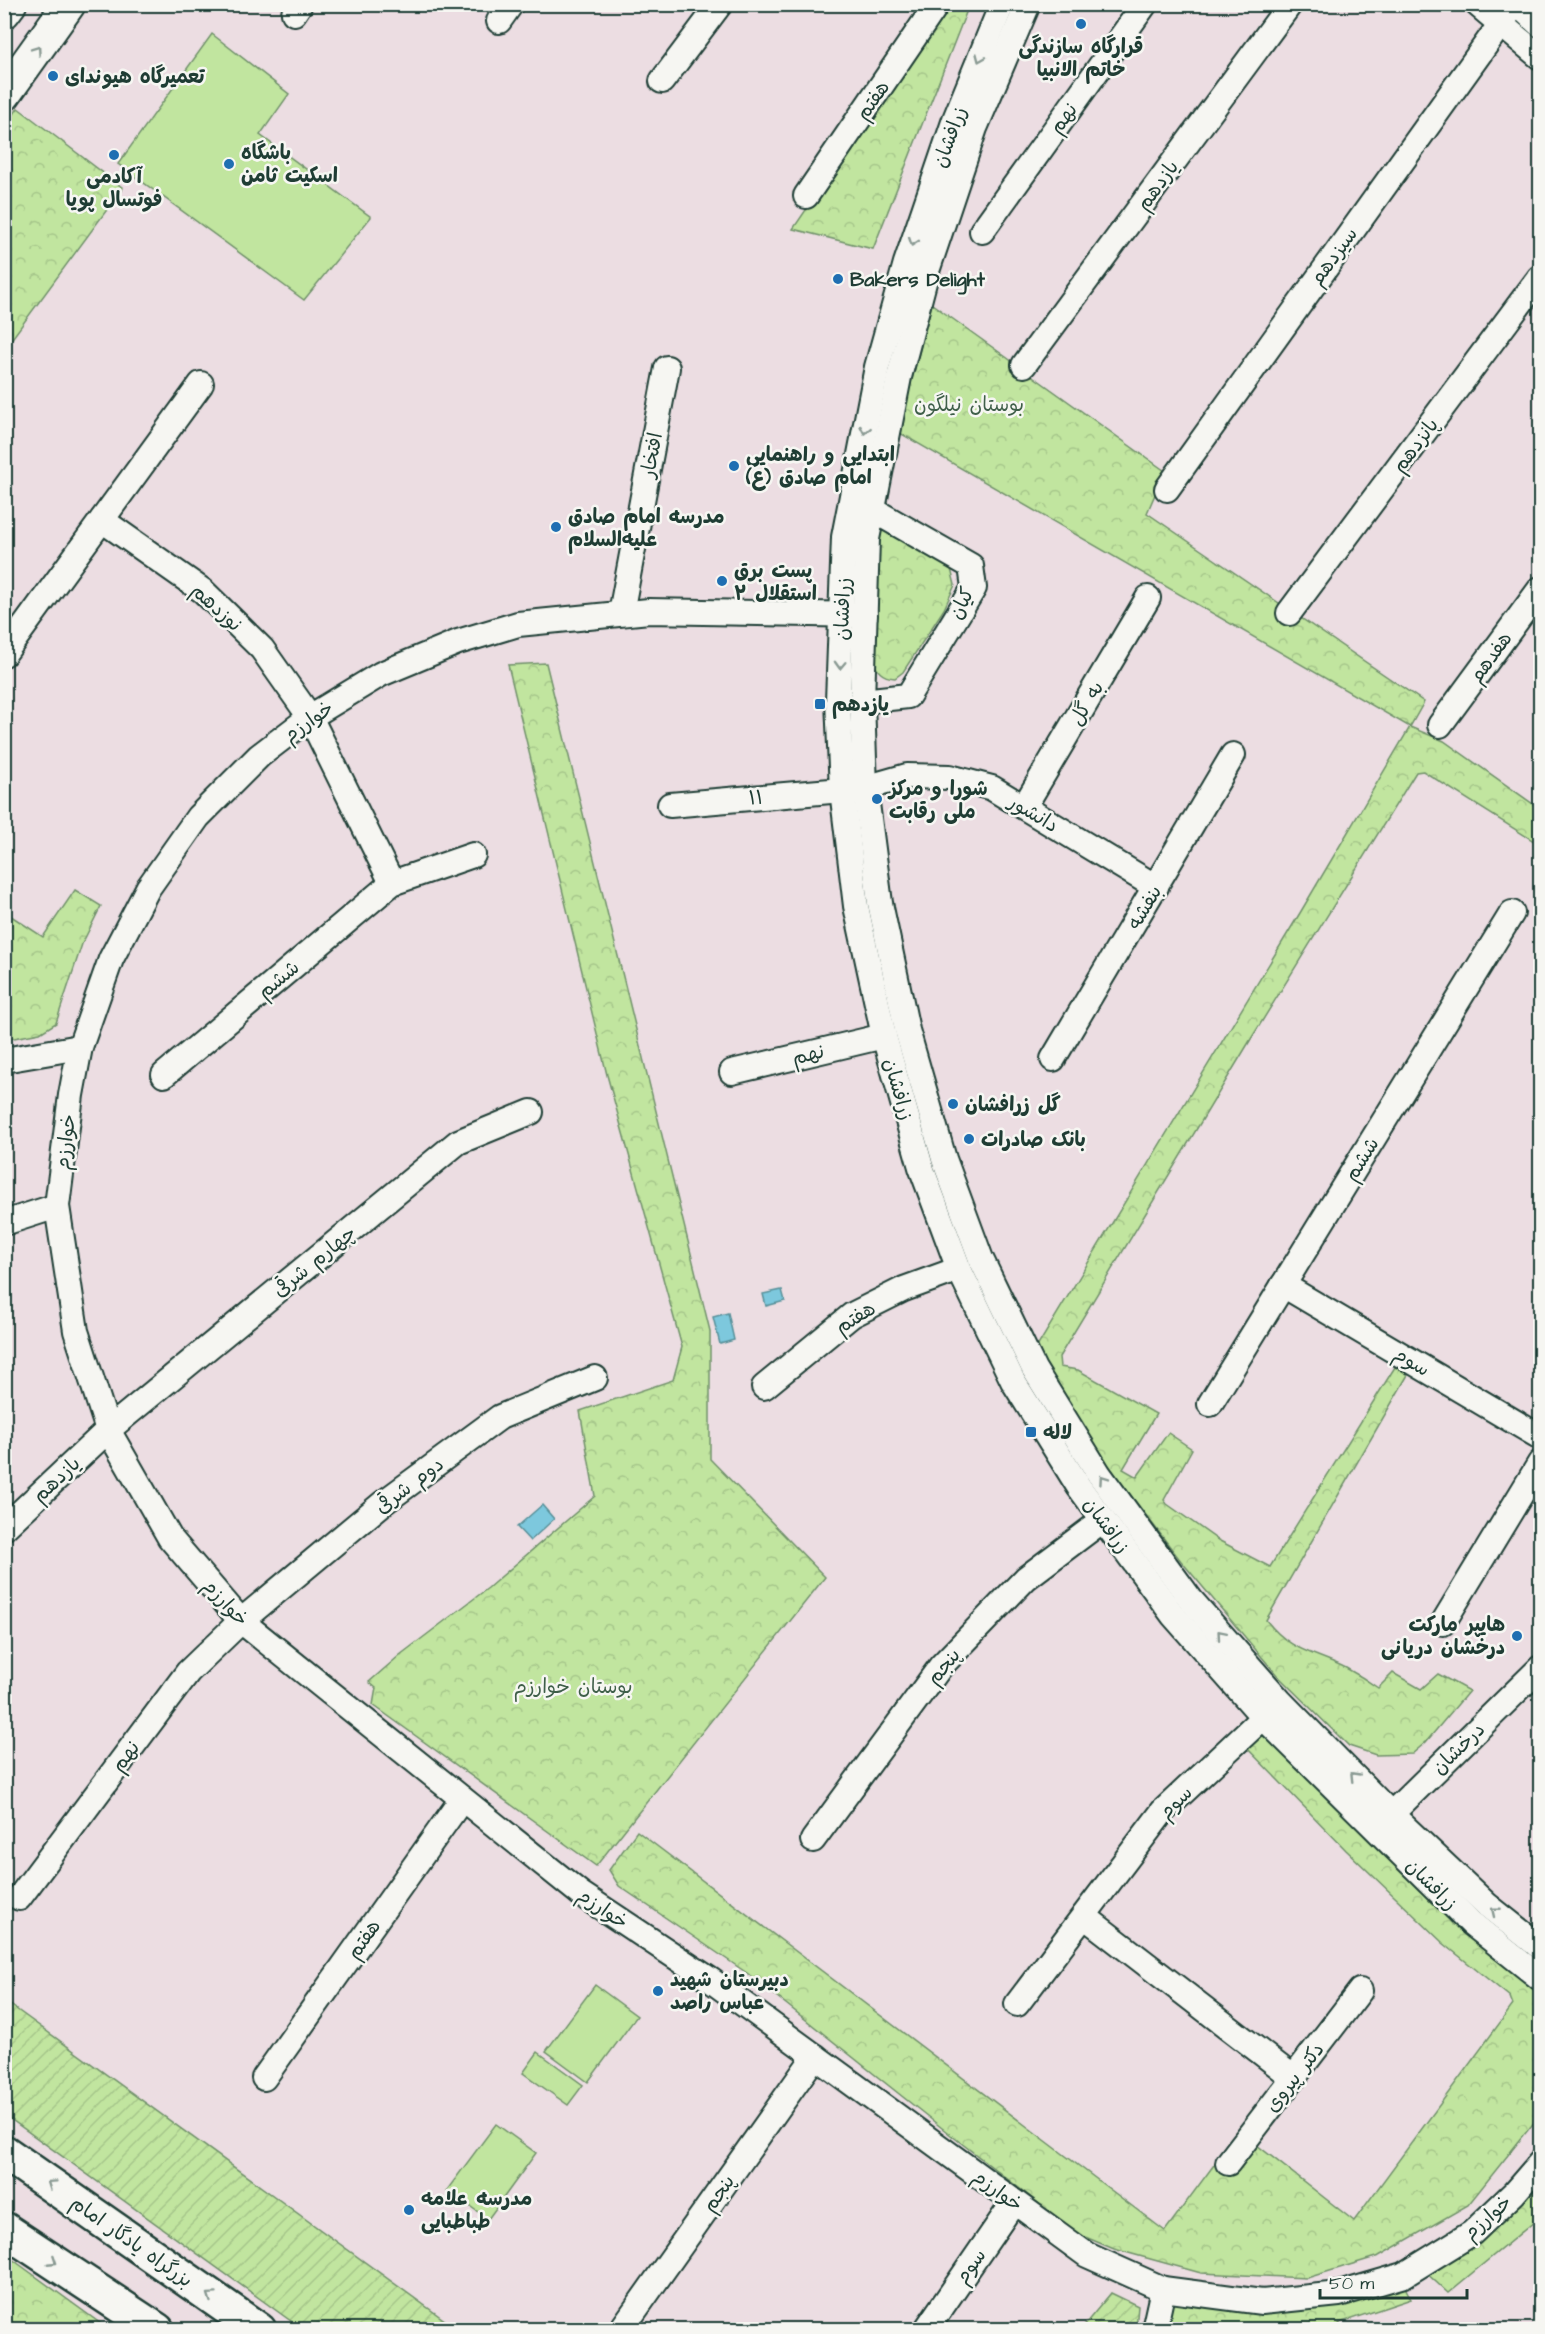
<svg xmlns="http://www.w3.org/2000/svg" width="1545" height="2334" font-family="'Architects Daughter','Playpen Sans Arabic',sans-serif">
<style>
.park{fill:url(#park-crowns);stroke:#70916a;stroke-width:1.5}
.garden{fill:url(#garden-furrows);stroke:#70916a;stroke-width:1.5}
.pitch{fill:#c1e59f;stroke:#70916a;stroke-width:1.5}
.water{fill:#7dc8dd;stroke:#579099;stroke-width:1.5}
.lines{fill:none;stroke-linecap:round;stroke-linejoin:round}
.minor-casing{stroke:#1f3d34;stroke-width:28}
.major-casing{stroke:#1f3d34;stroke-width:36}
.highway-casing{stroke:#1f3d34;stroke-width:38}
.minor{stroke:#f6f6f2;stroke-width:24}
.major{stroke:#f6f6f2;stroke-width:32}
.highway{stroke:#f6f6f2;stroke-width:33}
.oneway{stroke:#8a9a93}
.poi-dot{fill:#1f6fb2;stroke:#f6f6f2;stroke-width:2}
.labels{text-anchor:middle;stroke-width:5;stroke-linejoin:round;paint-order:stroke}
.poi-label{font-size:20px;font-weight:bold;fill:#1f3d34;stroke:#f6f6f2;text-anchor:start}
.street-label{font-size:20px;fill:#1f3d34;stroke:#f6f6f2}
.park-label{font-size:20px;fill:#3f5f49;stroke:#f6f6f2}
</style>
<defs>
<pattern id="park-crowns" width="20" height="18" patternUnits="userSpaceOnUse" patternTransform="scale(1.5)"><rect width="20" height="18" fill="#c1e59f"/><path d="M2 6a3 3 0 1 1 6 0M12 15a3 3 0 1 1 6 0" fill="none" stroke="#a5c58a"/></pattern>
<pattern id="garden-furrows" width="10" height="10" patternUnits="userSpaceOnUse" patternTransform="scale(1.5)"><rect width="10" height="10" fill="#c1e59f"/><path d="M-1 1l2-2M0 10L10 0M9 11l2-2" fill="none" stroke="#a5c58a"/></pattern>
</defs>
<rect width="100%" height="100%" fill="#ecdde2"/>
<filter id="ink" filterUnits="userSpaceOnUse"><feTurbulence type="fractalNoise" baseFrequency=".0167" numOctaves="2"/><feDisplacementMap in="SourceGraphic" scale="12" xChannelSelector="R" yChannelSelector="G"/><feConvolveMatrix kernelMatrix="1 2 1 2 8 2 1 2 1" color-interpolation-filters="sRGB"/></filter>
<g filter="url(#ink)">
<g class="park">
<path d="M945,5H969L873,249L793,229Z"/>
<path d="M18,108L123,188L5,348V127Z"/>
<path d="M932,304L1165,471L1147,513L1424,702L1410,727L1444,741L1540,809V845L1423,771L1416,772L1251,1039L1059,1357L1060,1367L1078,1370L1156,1414L1123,1469L1137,1477L1168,1433L1192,1449L1164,1500L1167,1504L1218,1540L1270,1567L1395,1367L1409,1373L1266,1620C1292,1653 1312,1651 1346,1668C1357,1674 1368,1681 1378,1688L1393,1673L1421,1689L1438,1674L1469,1691L1426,1742L1412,1754L1376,1755L1349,1746L1277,1675L1181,1561L1106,1463L1052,1384L1037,1347L1300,913L1410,727L898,432Z"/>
<path d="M879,527L949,561L955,585L944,609L903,672L895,678C881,677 877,671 872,658Z"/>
<path d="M546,663L710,1331V1459L825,1577L596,1866L373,1705L376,1688L369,1682L400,1655L488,1588L595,1496L580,1411L673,1380L682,1347L607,1075L508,665Z"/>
<path d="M75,890L101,906L82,944L56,1023L40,1033L9,1039L5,1037V912L43,937Z"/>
<path d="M1261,1732L1271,1736L1419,1890L1540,1993V2115L1468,2205L1379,2256L1307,2278L1201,2273L1114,2249L1078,2234L947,2132L747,1973L619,1886L609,1870L637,1831L1165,2231L1239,2131L1354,2221L1513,2005L1510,1997L1443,1943L1346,1850L1244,1745Z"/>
<path d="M1540,2168V2217L1448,2293L1422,2269Z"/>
<path d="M5,2254L108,2329H5Z"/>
<path d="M1403,2283L1411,2299L1339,2323L1344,2329L1163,2330L1173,2297Z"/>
</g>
<g class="garden">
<path d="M5,2001L457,2329H302L5,2115Z"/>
<path d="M1111,2293L1138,2306L1136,2329H1081Z"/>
</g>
<g class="pitch">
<path d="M212,34L289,94L260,135L371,217L304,300L118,164Z"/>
<path d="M595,1985L637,2016L588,2082L546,2051Z"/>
<path d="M538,2052L583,2085L568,2105L523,2073Z"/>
<path d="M496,2124L536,2153L488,2219L447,2190Z"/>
</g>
<g class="water">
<path d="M782,1290L785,1301L766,1306L763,1294Z"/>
<path d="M728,1313L734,1340L720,1344L713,1317Z"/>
<path d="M542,1505L554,1519L530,1541L517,1527Z"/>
</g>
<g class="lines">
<defs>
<g id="minor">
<path d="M1002,4L955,119L906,263L877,367L844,537L838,701L842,790L856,906L884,1036L921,1167L959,1269L1013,1381L1079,1487L1173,1615L1264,1718L1471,1923L1540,1978"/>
<path d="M1028,4L975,128L927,271L899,377L867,539L862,701L865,788L880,903L907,1030L944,1159L981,1259L1034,1369L1099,1474L1191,1600L1280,1701L1391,1814L1487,1905L1540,1947"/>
<path d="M1477,4L1540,57"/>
<path d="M1517,4L1540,25"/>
<path d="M294,13L300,4"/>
<path d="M499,21L511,4"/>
<path d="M662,81L720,4"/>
<path d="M806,196L937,4"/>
<path d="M982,231L1145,4"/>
<path d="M1024,365L1290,4"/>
<path d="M1167,489L1515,4"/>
<path d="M102,520L203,591L262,649L310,717L392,883"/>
<path d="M621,613L667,368"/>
<path d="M1289,613L1540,277"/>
<path d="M865,615L649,611L518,624L458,642L381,674L310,717L259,756L198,817L148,888L111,959L80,1047L71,1095L57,1206L76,1331L108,1430L170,1538L241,1621L581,1894L712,1981L1087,2255L1163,2289L1262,2302L1339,2294L1404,2275L1472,2233L1514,2193L1540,2163"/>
<path d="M4,654L201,384"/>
<path d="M862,701L908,696L974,588L971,566L873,510"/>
<path d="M1440,725L1540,589"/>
<path d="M670,805L865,788L907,776L950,777L992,788L1156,887"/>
<path d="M1024,807L1148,598"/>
<path d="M1053,1059L1233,755"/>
<path d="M4,1060L80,1047"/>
<path d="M732,1072L884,1036"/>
<path d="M164,1075L392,883L473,855"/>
<path d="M4,1223L57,1206"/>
<path d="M1283,1285L1540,1437"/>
<path d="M764,1387L852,1315L904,1289L959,1269"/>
<path d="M1210,1404L1512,913"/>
<path d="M4,1528L108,1430L458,1142L531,1112"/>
<path d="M1443,1623L1540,1463"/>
<path d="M1380,1825L1540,1668"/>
<path d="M813,1840L941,1666L1026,1578L1103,1520"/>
<path d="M19,1898L188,1672L241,1621L383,1503L500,1417L595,1378"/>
<path d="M1084,1916L1294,2078"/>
<path d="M1017,2004L1163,1811L1274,1707"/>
<path d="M264,2078L462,1799"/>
<path d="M1228,2163L1360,1991"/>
<path d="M621,2330L815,2056"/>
<path d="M926,2330L1014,2202"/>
<path d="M1154,2330L1163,2289"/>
</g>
<g id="major">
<path d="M4,12L10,4"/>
<path d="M4,95L69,4"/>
</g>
<g id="highway">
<path d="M4,2152L259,2330"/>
<path d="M4,2229L157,2330"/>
</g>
</defs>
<use href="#minor" class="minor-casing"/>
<use href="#major" class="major-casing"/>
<use href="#highway" class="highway-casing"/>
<use href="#minor" class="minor"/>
<use href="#major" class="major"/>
<use href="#highway" class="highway"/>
</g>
<defs><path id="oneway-chevron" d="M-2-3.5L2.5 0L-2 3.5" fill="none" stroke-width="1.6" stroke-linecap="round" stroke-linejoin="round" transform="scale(1.5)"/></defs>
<g class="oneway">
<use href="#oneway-chevron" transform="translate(37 50) rotate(-55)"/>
<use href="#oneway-chevron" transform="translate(980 58) rotate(113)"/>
<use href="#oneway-chevron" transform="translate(913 242) rotate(109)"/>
<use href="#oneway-chevron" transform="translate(865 430) rotate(101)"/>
<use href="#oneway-chevron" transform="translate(840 665) rotate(92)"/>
<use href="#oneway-chevron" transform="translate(1103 1479) rotate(-125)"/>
<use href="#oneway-chevron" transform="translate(1221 1634) rotate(-131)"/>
<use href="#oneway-chevron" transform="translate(1354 1776) rotate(-134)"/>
<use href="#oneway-chevron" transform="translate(1495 1911) rotate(-141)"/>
<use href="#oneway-chevron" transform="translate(51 2184) rotate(-145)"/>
<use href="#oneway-chevron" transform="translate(53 2261) rotate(33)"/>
<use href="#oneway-chevron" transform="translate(211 2296) rotate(-145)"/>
</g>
</g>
<g class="poi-dot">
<circle cx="1081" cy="24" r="6"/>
<circle cx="53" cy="76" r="6"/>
<circle cx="114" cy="155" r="6"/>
<circle cx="229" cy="164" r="6"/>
<circle cx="838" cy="279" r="6"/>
<circle cx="734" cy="466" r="6"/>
<circle cx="556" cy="527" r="6"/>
<circle cx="722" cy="581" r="6"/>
<rect x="814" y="698" width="12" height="12" rx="3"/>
<circle cx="877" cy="799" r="6"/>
<circle cx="953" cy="1104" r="6"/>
<circle cx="969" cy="1139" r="6"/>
<rect x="1025" y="1426" width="12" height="12" rx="3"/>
<circle cx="1517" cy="1636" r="6"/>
<circle cx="658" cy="1991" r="6"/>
<circle cx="409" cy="2210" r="6"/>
</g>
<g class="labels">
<g class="poi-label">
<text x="1081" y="53" text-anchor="middle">قرارگاه سازندگی<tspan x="1081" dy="23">خاتم الانبیا</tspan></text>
<text x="65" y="83">تعمیرگاه هیوندای</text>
<text x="241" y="159">باشگاه<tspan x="241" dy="23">اسکیت ثامن</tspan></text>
<text x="114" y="183" text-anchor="middle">آکادمی<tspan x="114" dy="23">فوتسال پویا</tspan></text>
<text x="850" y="286">Bakers Delight</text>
<text x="746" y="461">ابتدایی و راهنمایی<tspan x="746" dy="23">امام صادق (ع)</tspan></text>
<text x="568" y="523">مدرسه امام صادق<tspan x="568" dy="23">علیه‌السلام</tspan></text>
<text x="734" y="577">پست برق<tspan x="734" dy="23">استقلال ۲</tspan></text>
<text x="832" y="711">یازدهم</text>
<text x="889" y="795">شورا و مرکز<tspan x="889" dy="23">ملی رقابت</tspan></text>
<text x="965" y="1111">گل زرافشان</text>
<text x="981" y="1146">بانک صادرات</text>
<text x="1043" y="1439">لاله</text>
<text x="1505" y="1631" text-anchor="end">هایپر مارکت<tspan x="1505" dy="23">درخشان دریانی</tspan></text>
<text x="670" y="1986">دبیرستان شهید<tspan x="670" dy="23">عباس راصد</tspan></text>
<text x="421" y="2205">مدرسه علامه<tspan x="421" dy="23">طباطبایی</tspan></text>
</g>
<g class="street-label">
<text transform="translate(872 100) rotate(-55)" y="7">هفتم</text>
<text transform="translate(1063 118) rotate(-54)" y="7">نهم</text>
<text transform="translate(949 137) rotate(-70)" y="7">زرافشان</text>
<text transform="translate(1157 185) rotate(-54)" y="7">یازدهم</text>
<text transform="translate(1333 256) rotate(-54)" y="7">سیزدهم</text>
<text transform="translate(1415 445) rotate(-53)" y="7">پانزدهم</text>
<text transform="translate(651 455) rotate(-79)" y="7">افتخار</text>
<text transform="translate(961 603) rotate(-64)" y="7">کیان</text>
<text transform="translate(217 607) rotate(42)" y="7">نوزدهم</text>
<text transform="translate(842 609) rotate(-88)" y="7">زرافشان</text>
<text transform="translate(1490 657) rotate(-54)" y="7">هفدهم</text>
<text transform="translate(1086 703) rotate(-59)" y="7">به گل</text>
<text transform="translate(308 721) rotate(-35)" y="7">خوارزم</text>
<text transform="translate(756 797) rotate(-5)" y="7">۱۱</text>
<text transform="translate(1034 813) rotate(31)" y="7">دانشور</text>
<text transform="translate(1144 907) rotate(-59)" y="7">بنفشه</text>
<text transform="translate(278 979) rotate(-40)" y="7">ششم</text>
<text transform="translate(808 1054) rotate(-14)" y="7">نهم</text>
<text transform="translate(899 1089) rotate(74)" y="7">زرافشان</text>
<text transform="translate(65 1142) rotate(-83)" y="7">خوارزم</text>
<text transform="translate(1361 1159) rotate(-58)" y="7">ششم</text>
<text transform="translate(314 1261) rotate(-39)" y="7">چهارم شرقی</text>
<text transform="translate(855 1317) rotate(-32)" y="7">هفتم</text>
<text transform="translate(1412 1361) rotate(31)" y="7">سوم</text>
<text transform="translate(56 1479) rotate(-43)" y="7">یازدهم</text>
<text transform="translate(409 1485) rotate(-37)" y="7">دوم شرقی</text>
<text transform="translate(1107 1525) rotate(54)" y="7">زرافشان</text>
<text transform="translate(226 1602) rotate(47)" y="7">خوارزم</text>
<text transform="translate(943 1666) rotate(-50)" y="7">پنجم</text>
<text transform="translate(1458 1748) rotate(-44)" y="7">درخشان</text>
<text transform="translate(125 1756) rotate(-53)" y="7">نهم</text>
<text transform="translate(1175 1802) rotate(-45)" y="7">سوم</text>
<text transform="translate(1432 1884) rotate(45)" y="7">زرافشان</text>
<text transform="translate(603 1908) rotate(34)" y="7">خوارزم</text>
<text transform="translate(363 1939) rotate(-55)" y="7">هفتم</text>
<text transform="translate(1294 2077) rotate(-52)" y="7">دکتر پیروی</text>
<text transform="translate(998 2190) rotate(36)" y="7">خوارزم</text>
<text transform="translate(718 2193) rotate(-55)" y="7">پنجم</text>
<text transform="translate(1487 2217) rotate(-41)" y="7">خوارزم</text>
<text transform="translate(132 2241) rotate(35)" y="7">بزرگراه یادگار امام</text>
<text transform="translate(970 2266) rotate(-55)" y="7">سوم</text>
</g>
<g class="park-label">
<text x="969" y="411">بوستان نیلگون</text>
<text x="573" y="1693">بوستان خوارزم</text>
</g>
</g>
<rect width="1545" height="2334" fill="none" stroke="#f6f6f2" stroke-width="24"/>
<rect x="12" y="12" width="1521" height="2310" fill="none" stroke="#1f3d34" stroke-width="2" filter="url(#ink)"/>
<path d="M1320 2289v9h147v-9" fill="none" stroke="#1f3d34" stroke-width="3"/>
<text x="1329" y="2289" font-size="18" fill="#1f3d34" stroke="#f6f6f2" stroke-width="4.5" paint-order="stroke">50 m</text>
</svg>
